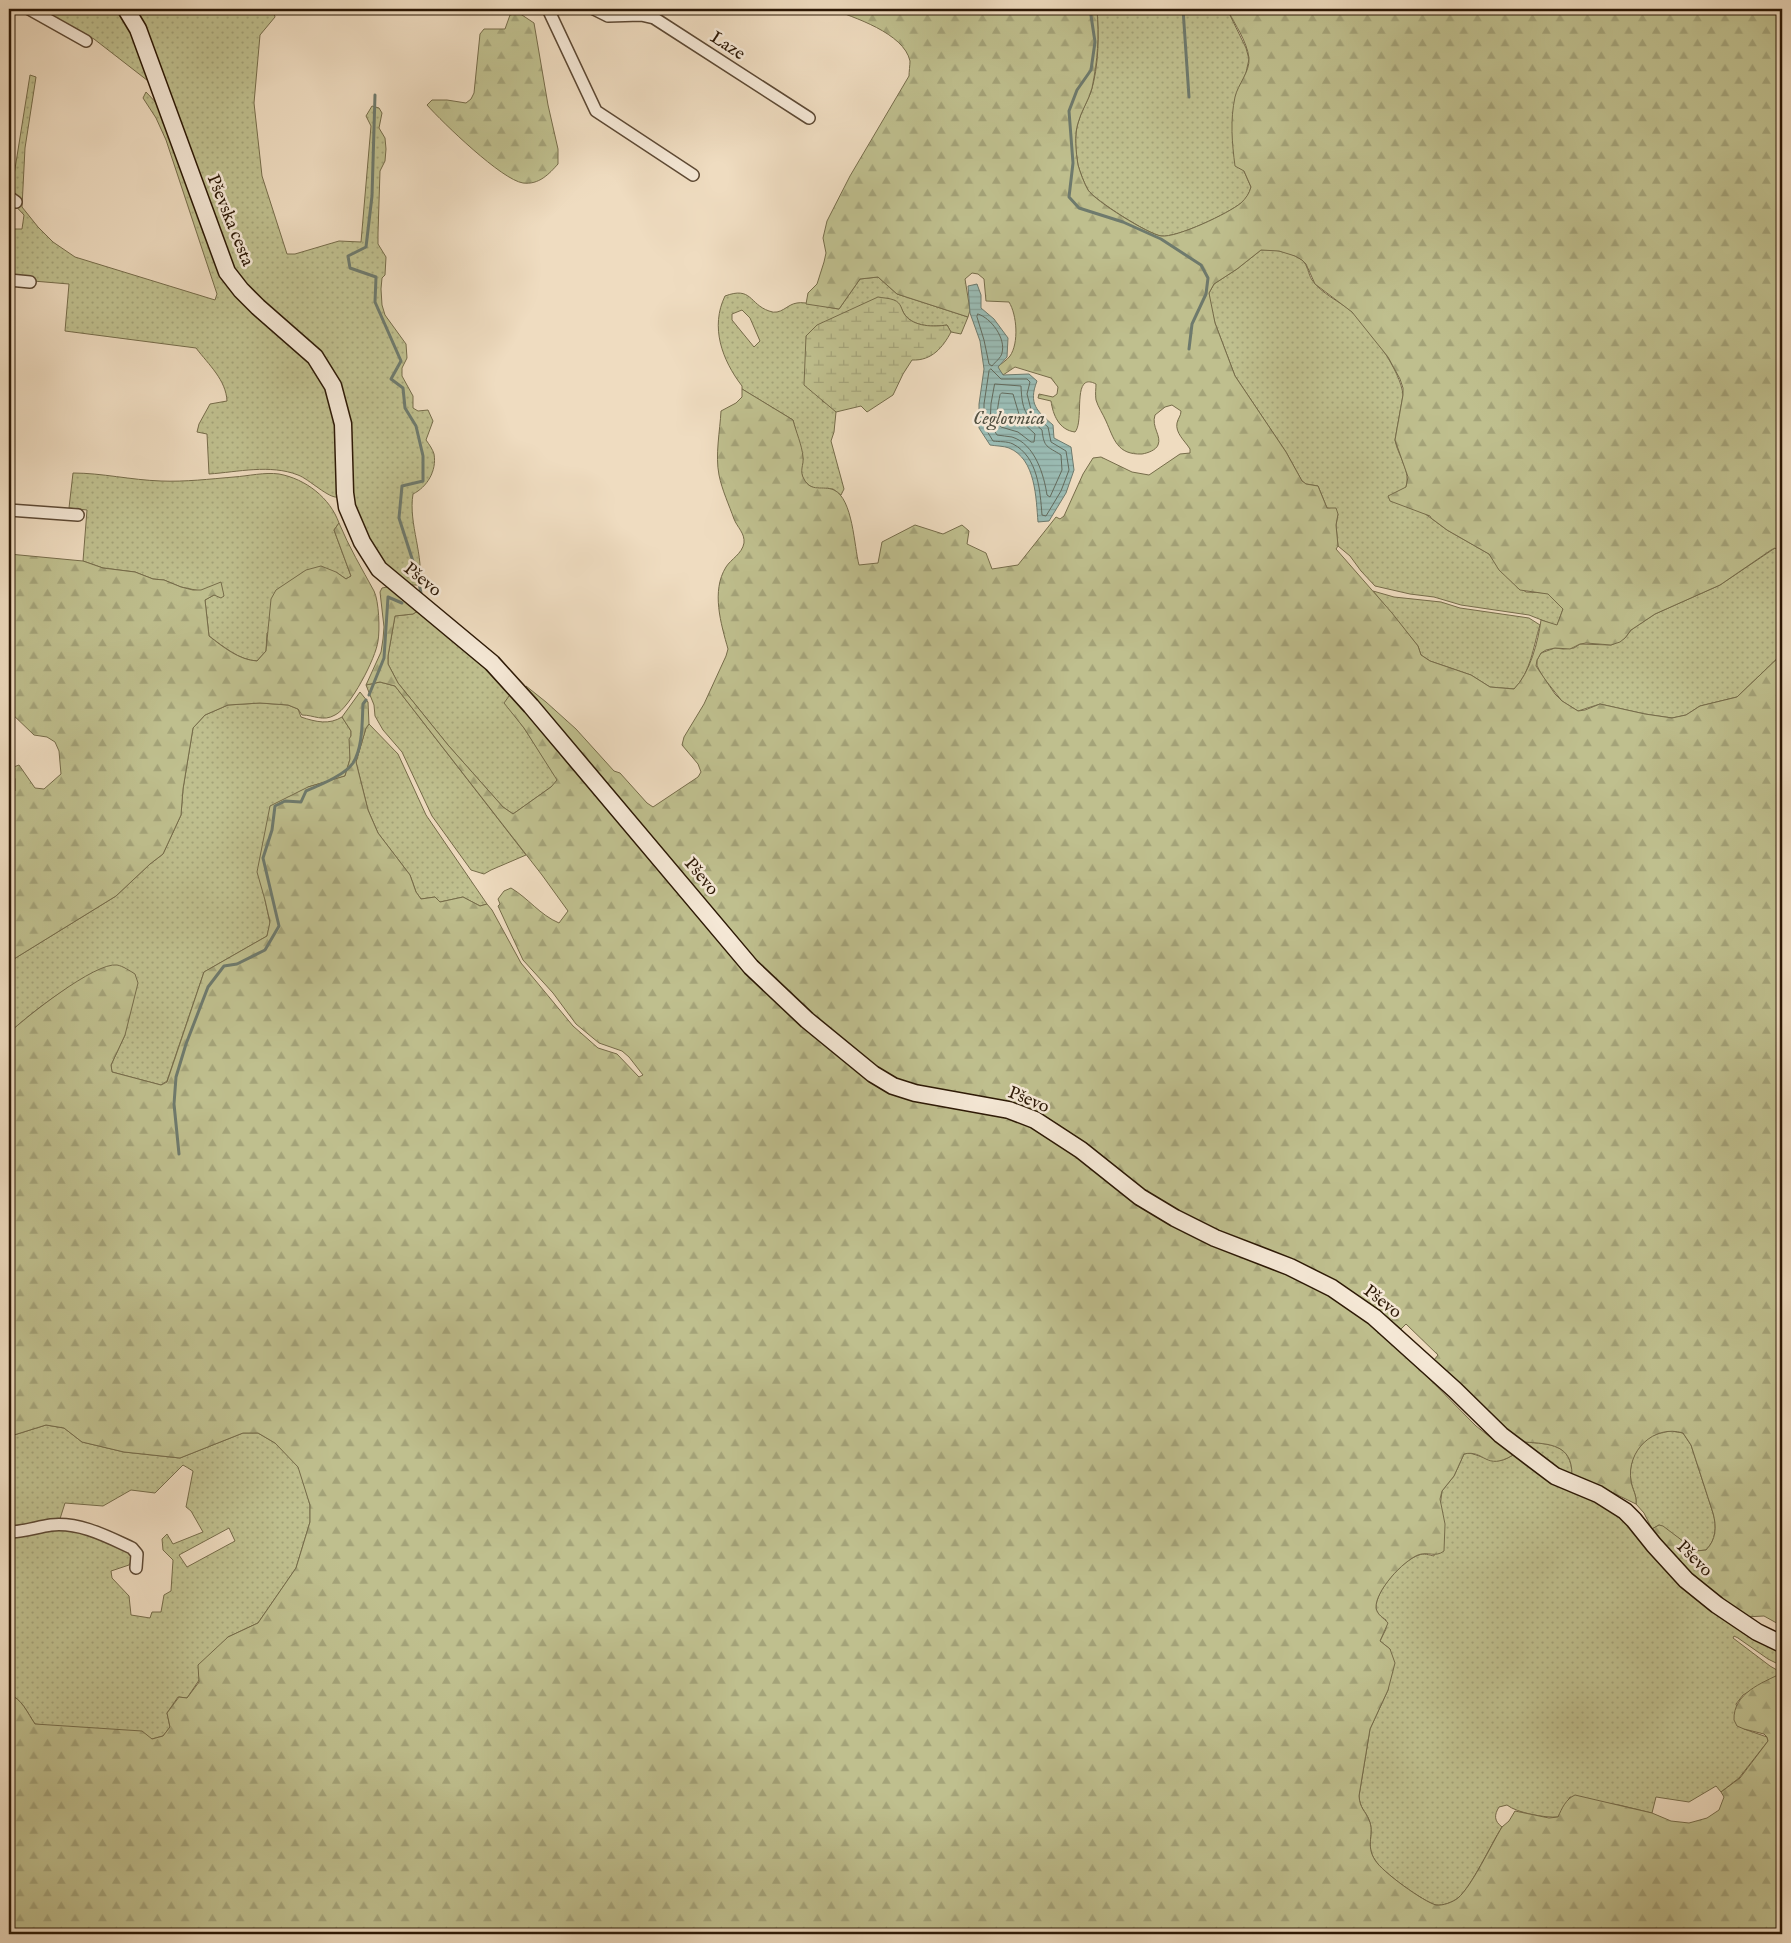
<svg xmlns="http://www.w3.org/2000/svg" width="1791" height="1943" font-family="'IM FELL English',serif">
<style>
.grass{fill:url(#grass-dots);stroke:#766c4a;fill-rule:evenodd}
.forest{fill:url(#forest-firs);stroke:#766c4a;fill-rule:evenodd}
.wetland{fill:url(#wetland-marsh);stroke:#766c4a}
.water{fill:url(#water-rules);stroke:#6e7a6d}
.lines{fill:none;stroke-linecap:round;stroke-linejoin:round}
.shore{stroke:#636a5c;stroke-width:1}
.stream{stroke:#6e7a6d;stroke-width:3}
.street-casing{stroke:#5d4934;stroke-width:14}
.secondary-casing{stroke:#2c1805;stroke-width:19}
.street{stroke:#f5e8d6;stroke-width:11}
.secondary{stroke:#f5e8d6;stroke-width:16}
.labels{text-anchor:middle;stroke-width:5;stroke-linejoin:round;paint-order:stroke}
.street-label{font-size:18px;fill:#2c1805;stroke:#f5e8d6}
.water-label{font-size:19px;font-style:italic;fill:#525142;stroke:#f5e8d6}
</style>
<defs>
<pattern id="grass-dots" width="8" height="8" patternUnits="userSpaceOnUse" patternTransform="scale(1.25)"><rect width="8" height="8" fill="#bfbf8e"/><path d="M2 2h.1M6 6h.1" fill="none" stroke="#a4a379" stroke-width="1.8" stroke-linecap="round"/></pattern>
<pattern id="forest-firs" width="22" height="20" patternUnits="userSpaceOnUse" patternTransform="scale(1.25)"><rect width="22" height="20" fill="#bfbf8e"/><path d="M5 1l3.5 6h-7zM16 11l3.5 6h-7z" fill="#a4a379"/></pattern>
<pattern id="wetland-marsh" width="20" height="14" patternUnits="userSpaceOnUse" patternTransform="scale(1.25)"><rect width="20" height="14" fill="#bfbf8e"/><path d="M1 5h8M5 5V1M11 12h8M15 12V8" fill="none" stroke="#a4a379"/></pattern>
<pattern id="water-rules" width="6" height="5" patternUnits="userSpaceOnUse" patternTransform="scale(1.25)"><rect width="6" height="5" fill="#9abbb3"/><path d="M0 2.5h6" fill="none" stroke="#85a098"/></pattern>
</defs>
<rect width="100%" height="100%" fill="#efdcc0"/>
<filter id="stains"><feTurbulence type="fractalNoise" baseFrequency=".004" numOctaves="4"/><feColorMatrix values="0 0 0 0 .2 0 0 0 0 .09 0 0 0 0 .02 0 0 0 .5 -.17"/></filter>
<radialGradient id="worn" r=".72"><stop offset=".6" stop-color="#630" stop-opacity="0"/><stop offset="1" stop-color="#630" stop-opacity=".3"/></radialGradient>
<g class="grass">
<path d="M38,9H273L275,17L260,35L254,103L262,176L287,254H295L339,241L361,242L371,126L366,116L372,106L379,108L382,113L379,128L385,138L386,149L385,161L380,171L378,233V244L386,257L385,275L382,278L381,289L382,305L385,315L406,344L407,358L402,368V376L413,396V408L418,411L428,410L433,421L426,440C429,444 433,450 434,454C437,471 427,487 413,494C408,524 425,557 419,585H408L383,562L371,546L352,506L342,394L237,273L226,254L161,91L94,39Z"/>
<path d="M1097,9H1227L1246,48L1249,59L1246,73L1236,95L1244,171L1251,187C1249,194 1247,198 1241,203C1229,213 1177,238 1161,236C1148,234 1096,201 1088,190C1084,183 1080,172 1078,165C1076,153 1074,136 1078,123C1081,112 1087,102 1091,92C1099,65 1099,36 1097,9Z"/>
<path d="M30,75L36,77L25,148L22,207L38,227L53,242L75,257L215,300L217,294L166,140L156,118L143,98L146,92L161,108L216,257L297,345L323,379L337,427L338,497C329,499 309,479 298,475C270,464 238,472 209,474L207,434L197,432L199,424L210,404L227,401C226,380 209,365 196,348L65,331L69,284L9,279V229H22L24,215L10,200Z"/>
<path d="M1261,250C1275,249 1291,252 1302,260C1308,265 1308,274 1312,280C1322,294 1339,301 1351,311C1369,327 1401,371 1403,395L1395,440C1398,456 1411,471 1406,487L1424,513L1447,530L1489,554L1506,576L1512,582L1526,592L1548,593L1563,609L1557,626L1529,615L1461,605L1434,597L1410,594L1375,586L1361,571L1350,556L1338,546L1336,525L1338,514L1327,508L1318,486L1306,484L1302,481L1286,452L1235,376L1215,323L1209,300V293L1214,284L1237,269Z"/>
<path d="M878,277L897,294L968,317L961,334L951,332L947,325C934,327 914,327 905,315C900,308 902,306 894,300L822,401L831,406L836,412L834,432L831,441L844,489L841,495L833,489H816L810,486L803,479L800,468L803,459L793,420L742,389V386C722,360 710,327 725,296C752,286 749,304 769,311C781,316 787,304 797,303C805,301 830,308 839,309L860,279ZM742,310L750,318L760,341L754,347L732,320V314Z"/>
<path d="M73,473C102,473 131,480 161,481C185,482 210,479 234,477C248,476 265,472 279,474C306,479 330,498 339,523L334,530L351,576L346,579L336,572L267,633L266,651L257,661C239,660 224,647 209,636L205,600L214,595L224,596L181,587L164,580L153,579L135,572L103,568L83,561L87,510L69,508Z"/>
<path d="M1775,548L1782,553V654L1737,697L1700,706L1686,715L1672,718L1645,714L1600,704L1578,711L1562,701L1543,677L1537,666V660L1541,653L1555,648L1563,649L1574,648L1580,644L1611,645L1625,638L1631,630L1655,614L1720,585Z"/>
<path d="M1373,591L1394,597L1441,602L1460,608L1529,618L1540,625C1533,647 1531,672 1514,689L1490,687L1471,675L1430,661L1421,655L1418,646Z"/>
<path d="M421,609L442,626L512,692L505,703L524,728L558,780L551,787L513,814L503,807L448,745L398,683L388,664V656L395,616L413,614Z"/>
<path d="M380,682L395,686L526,855L491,870L484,874L471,870L432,816L402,752L383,730L375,716L374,705L366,685Z"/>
<path d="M260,703L288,705L298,709L301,717C316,722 329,725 342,717L351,731V736L350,739V759L345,776L308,787L265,900L270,923L267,936L204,972L167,1081L161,1085L112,1072L111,1065L125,1035L101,969C68,986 36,1008 9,1033V962L116,896L150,864L163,854L181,815L183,789L193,728L205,715L228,705Z"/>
<path d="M369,724L398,754L426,815L487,904L480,906L463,897L440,902L435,897L421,899L416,892L410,875L378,833L368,810L356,762L366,728Z"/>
<path d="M46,1425L64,1428L82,1442L124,1452L180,1458L243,1433H258L275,1443L299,1467L310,1505V1522L296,1568L258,1623L228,1637L187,1698L178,1697L167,1713L170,1727L163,1736L152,1739L35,1724C28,1714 21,1697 9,1695V1534L51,1528L84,1530L132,1554V1560L129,1565L111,1571L112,1578L129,1596L131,1615L150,1618L152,1612H161L164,1595L171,1591L173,1560L163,1550L162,1539L167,1534L173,1544L203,1532L191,1511L186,1507L193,1471L183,1465L155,1493L131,1490L103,1506L65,1503L59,1522L9,1530V1435H14ZM229,1528L235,1541L187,1567L179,1555Z"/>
<path d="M1671,1431L1683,1433L1691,1445L1713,1513C1717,1527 1716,1540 1706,1550L1696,1551L1663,1527L1659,1525L1652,1529L1644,1513L1636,1504C1637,1495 1632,1489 1631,1481C1628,1465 1635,1448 1648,1438C1654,1434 1664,1432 1671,1431Z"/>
<path d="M1525,1442C1550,1444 1572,1444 1572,1475L1551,1465L1523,1445Z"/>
<path d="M1469,1453C1487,1457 1495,1467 1513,1455L1614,1512L1782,1650V1666L1768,1659L1738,1638L1734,1636L1733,1638L1770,1666L1782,1673L1743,1695L1736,1704L1744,1729L1767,1737L1768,1741L1739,1778L1721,1792L1716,1786L1689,1802L1656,1797L1652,1813L1619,1805L1570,1797L1558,1817C1545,1818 1517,1813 1507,1805L1499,1807C1494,1815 1494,1821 1502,1827C1491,1844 1472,1886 1458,1898C1453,1902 1443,1906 1436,1905C1424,1902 1382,1872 1375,1860C1365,1846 1375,1833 1369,1820C1365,1810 1360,1809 1359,1796L1370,1729L1388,1690L1390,1649L1380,1641L1386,1629V1620C1382,1617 1377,1614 1376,1608C1375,1591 1403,1560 1419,1555C1424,1553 1429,1555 1434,1556L1442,1491L1454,1476L1464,1454Z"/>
</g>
<g class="forest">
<path d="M831,9H1097C1099,39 1098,58 1092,88C1089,100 1081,111 1078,123C1074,135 1076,152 1078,165C1080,172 1084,183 1088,190C1095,201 1148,234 1161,236C1177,238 1229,213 1241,203C1246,198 1249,194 1251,187L1244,171L1235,166C1232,143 1230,120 1235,97C1238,84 1250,72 1249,58C1247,41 1234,23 1227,9H1782V553L1775,548L1771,550L1720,585L1655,614L1631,630L1625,638L1620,642L1611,645L1586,643L1580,644L1570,649L1555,648L1546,650L1541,653L1537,660L1536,666L1555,694L1562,701L1578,711L1585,710L1600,704L1645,714L1672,718L1686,715L1700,706L1737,697L1782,654V1626L1764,1616L1745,1617L1720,1599L1675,1559L1652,1529L1659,1525L1663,1526L1696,1551L1706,1550C1716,1540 1717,1527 1713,1513L1691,1445L1683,1433C1654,1424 1626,1451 1631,1481C1632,1489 1637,1495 1636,1504L1597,1485L1572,1475C1572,1444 1550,1444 1525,1442L1523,1445L1487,1413L1434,1360L1438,1355L1406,1324L1401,1329L1378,1309L1339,1284L1268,1250L1223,1234L1197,1222L1142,1189L1088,1146L1059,1125L1035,1111L919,1087L900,1080L877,1069L842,1042L762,967L524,690L526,686L546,702L576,729L614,771L620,773L647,803L653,807L698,777L701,772L698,764L682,745L684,737L704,704L726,656L728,649C721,624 711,591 726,567C731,559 742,554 744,543C745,533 737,527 734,519C729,505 722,490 719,475C715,455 720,431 721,411L736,403L742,397V389L793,420C796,432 802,445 803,457C804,465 799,471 804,479C811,493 823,485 834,490C853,499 854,546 859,565L878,563L882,542L915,525L943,534L962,525L969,531L967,544L986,553L992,569L1018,565L1056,517L1060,519L1064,516L1083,474L1093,458L1101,457L1132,472L1149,475L1180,454L1190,453V449C1185,441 1175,433 1177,423C1178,418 1181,416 1181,411L1172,405L1165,407L1155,415C1151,427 1162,436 1158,445C1156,450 1148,453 1142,454C1117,455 1114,439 1106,421C1103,414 1098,407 1096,400C1095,394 1096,389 1096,384C1071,371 1085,421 1075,432C1059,430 1053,415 1051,401L1038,398L1039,394L1053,397L1057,394L1058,387L1051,378L1015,367L1003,375L997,367C1001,364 1007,360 1010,356C1019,343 1017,315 1009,302L986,301L984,279L978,274L972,273L965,279L970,310L968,317L897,294L878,277L860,279L839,309L806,304L808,293L817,284L824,262L826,253L823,238L827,221L850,176L909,76C909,72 910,65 910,61C904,33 853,17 831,9ZM1261,250L1279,251L1295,256L1302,260L1306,264L1315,284L1352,312L1388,357L1400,379L1403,388V395L1395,440L1408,477L1406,487L1388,496L1390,501L1430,516L1431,518L1447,530L1489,554L1499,570L1520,590L1548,594L1563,609L1557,625L1541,620C1538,642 1530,673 1514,689L1490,687L1471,675L1430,661L1421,655L1418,646L1392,613L1336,549L1338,546L1336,525L1338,514L1336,508H1327L1318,486L1306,484L1302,481L1286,452L1235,376L1215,323L1209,293L1214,284L1237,269Z"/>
<path d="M519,13L534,23L548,105L558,149V164C549,174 539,185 523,183C502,180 443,123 427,105L432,100H447L466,103L471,99L474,93L480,34L484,29H505L510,15Z"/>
<path d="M339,523C349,547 362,569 374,591C379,601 380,630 378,641C376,658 350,708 335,715C323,722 314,715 302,715L298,709L288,705L260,703L228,705L205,715L193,728L183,789L181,815L163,854L150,864L116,896L9,962V795L15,791V779L11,768L19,765L35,788L44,789L61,774L59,751L55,742L47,737L34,735L9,711V554L83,561L103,568L135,572L153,579L164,580L181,587L193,590H201L221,582L224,596L221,598L214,595L205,600L209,636C223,647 239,660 257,661L266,651L271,599L276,590L306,570L321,566L336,572L346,579L351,576L334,530Z"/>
<path d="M387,587L395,590L421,609L413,614L395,616L388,656V664L398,683L448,745L503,807L513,814L551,787L557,780L524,728L504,703L512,692L572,763L858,1070L1030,1124L1068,1148L1293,1276L1340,1300L1371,1323L1408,1357L1476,1426L1513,1455C1485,1472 1485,1449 1464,1454L1454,1476L1442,1491L1440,1499L1445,1524L1444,1551C1435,1558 1428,1551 1418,1555C1403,1561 1375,1591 1376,1608C1377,1615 1384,1618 1388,1623L1380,1641L1390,1649L1395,1663L1388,1690L1370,1729L1359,1796C1360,1809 1365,1810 1369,1820C1375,1833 1365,1845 1375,1860C1382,1872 1424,1902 1436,1905C1443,1906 1453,1902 1458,1898C1472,1886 1491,1845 1502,1827L1509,1821L1515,1811L1549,1818L1558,1817C1562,1808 1566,1799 1575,1795L1652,1813L1671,1821L1689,1823L1707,1818L1719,1810L1724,1797L1721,1792L1740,1778L1768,1741L1767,1737L1764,1734L1744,1729L1737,1726L1734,1720C1733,1693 1762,1683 1782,1673V1934H9V1695C21,1697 28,1714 35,1724L142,1731L152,1739L163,1736L170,1727L167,1713L179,1697L187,1698L199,1682L198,1665L228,1637L258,1623L296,1568L310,1522V1505L298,1467L275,1443L258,1433H243L180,1458L124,1452L82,1442L64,1428L46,1425L14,1435H9V1033C26,1017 95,962 117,965C123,966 130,971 135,974L138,983L125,1035L111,1065L112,1072L161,1085L167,1082L204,972L267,936L270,922L265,900L257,872L270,806L308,787L345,776L350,759L349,739L351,736V731L342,717L360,692L368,702L369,724L366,728L356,762L368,810L378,833L410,875L416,892L421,899L435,897L440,902L463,897L480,906L487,904L492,910L521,963L573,1026L598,1048L617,1054L639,1077L643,1075L629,1057L622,1051L599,1043L576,1024L553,993L523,960L498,906L500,904L498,899L504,891L511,888C528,898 540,915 559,923L568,911L542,875L395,686L380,682L366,685L381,652L383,639L384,627L380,592L382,588Z"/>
</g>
<path class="wetland" d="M878,297C883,298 889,298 894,300C902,303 901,310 905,315C914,327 934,327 947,325L951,332C943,347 932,361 912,360L903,374L893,395L867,412L861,406L836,412L804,385L806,336L817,325Z"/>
<path class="water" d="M977,284L981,295V308L994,319L1008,338L1007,357L998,367L1003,375L1029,374L1037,381C1028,404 1037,411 1053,425L1054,438L1071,447L1074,470L1066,493L1049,521L1038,522C1036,499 1036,459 1009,448C1004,446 996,446 990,445L979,428V404L984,369L980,341L970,313L968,286Z"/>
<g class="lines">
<g class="shore">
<path d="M978,314C991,318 1006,338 1002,353C1001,358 995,362 992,366L989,364L984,340L977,317Z"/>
<path d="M991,369L1001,379H1027L1030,382L1027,394L1032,413L1048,427L1051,442L1066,451L1069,470L1061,491L1046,516L1042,515C1040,490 1038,457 1013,444C1007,441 999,442 993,441L984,426V404L989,371Z"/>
<path d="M995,384L1021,386C1022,410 1025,415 1042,430C1044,448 1047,446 1061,455L1062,470L1050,497L1047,495C1044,475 1035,444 1012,437C1007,436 1002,436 997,435L990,424L991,404Z"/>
<path d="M1002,393L1013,394L1021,421L1035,434L1034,442H1031L1018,432L1001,427C995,418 998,405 1000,395Z"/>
</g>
<g class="stream">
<path d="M1090,9L1095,42L1091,70L1077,90L1069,111L1073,163L1069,197L1079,208L1123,222L1161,239L1201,265L1208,278L1206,294L1192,324L1189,349"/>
<path d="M1183,9L1189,97"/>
<path d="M375,95L372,196L366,247L348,256L350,268L376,277L375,302L401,361L391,379L403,388L405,408L416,426L423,456V481L402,486L399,518L417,574L421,593"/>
<path d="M369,695L384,658L388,597L402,603"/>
<path d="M179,1154L174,1104L176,1077L186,1044L208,987L224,966L237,964L265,950L279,926L263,858L272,830L275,806L285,801L301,802L306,791C320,785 345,775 353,763C363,747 362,722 363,704L366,700"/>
</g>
<defs>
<g id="street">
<path d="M29,9L86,41"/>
<path d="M548,9L596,111L693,175"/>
<path d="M594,9L608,16L641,15L654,18L809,118"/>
<path d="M9,197L16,202"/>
<path d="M9,280L30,282"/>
<path d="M9,510L78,515"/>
<path d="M9,1532C23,1532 37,1527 51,1525C80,1522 106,1536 132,1548L137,1554L136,1568"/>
</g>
<path id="secondary" d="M126,9L138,29L227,272L241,290L258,307L315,357L333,386L343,424L345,493L347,507L362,542L379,569L492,663L531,706L751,967L807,1020L873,1074L893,1086L915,1093L1009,1110L1035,1120L1081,1150L1140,1197L1175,1218L1215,1238L1290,1267L1332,1288L1374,1317L1455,1390L1501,1435L1555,1476L1598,1494L1625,1511L1634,1520L1654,1545L1686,1580L1717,1605L1757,1632L1782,1644"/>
</defs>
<use href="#street" class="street-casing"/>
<use href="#secondary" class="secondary-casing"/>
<use href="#street" class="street"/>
<use href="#secondary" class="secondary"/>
</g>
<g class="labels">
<g class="street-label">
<text transform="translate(728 45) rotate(33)" y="6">Laze</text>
<text transform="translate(231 220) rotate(68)" y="6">Pševska cesta</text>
<text transform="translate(423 579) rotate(39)" y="6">Pševo</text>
<text transform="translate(702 876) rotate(50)" y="6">Pševo</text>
<text transform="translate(1029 1099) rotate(22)" y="6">Pševo</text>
<text transform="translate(1383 1301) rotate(38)" y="6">Pševo</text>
<text transform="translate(1695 1558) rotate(45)" y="6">Pševo</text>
</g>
<g class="water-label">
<text x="1009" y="424">Ceglovnica</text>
</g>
</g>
<rect width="1791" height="1943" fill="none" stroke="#efdcc0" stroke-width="30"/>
<rect x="10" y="10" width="1771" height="1923" fill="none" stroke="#2c1805" stroke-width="2.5"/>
<rect x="15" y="15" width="1761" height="1913" fill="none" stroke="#2c1805"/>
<rect width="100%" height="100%" filter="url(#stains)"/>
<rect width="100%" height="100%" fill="url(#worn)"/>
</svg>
